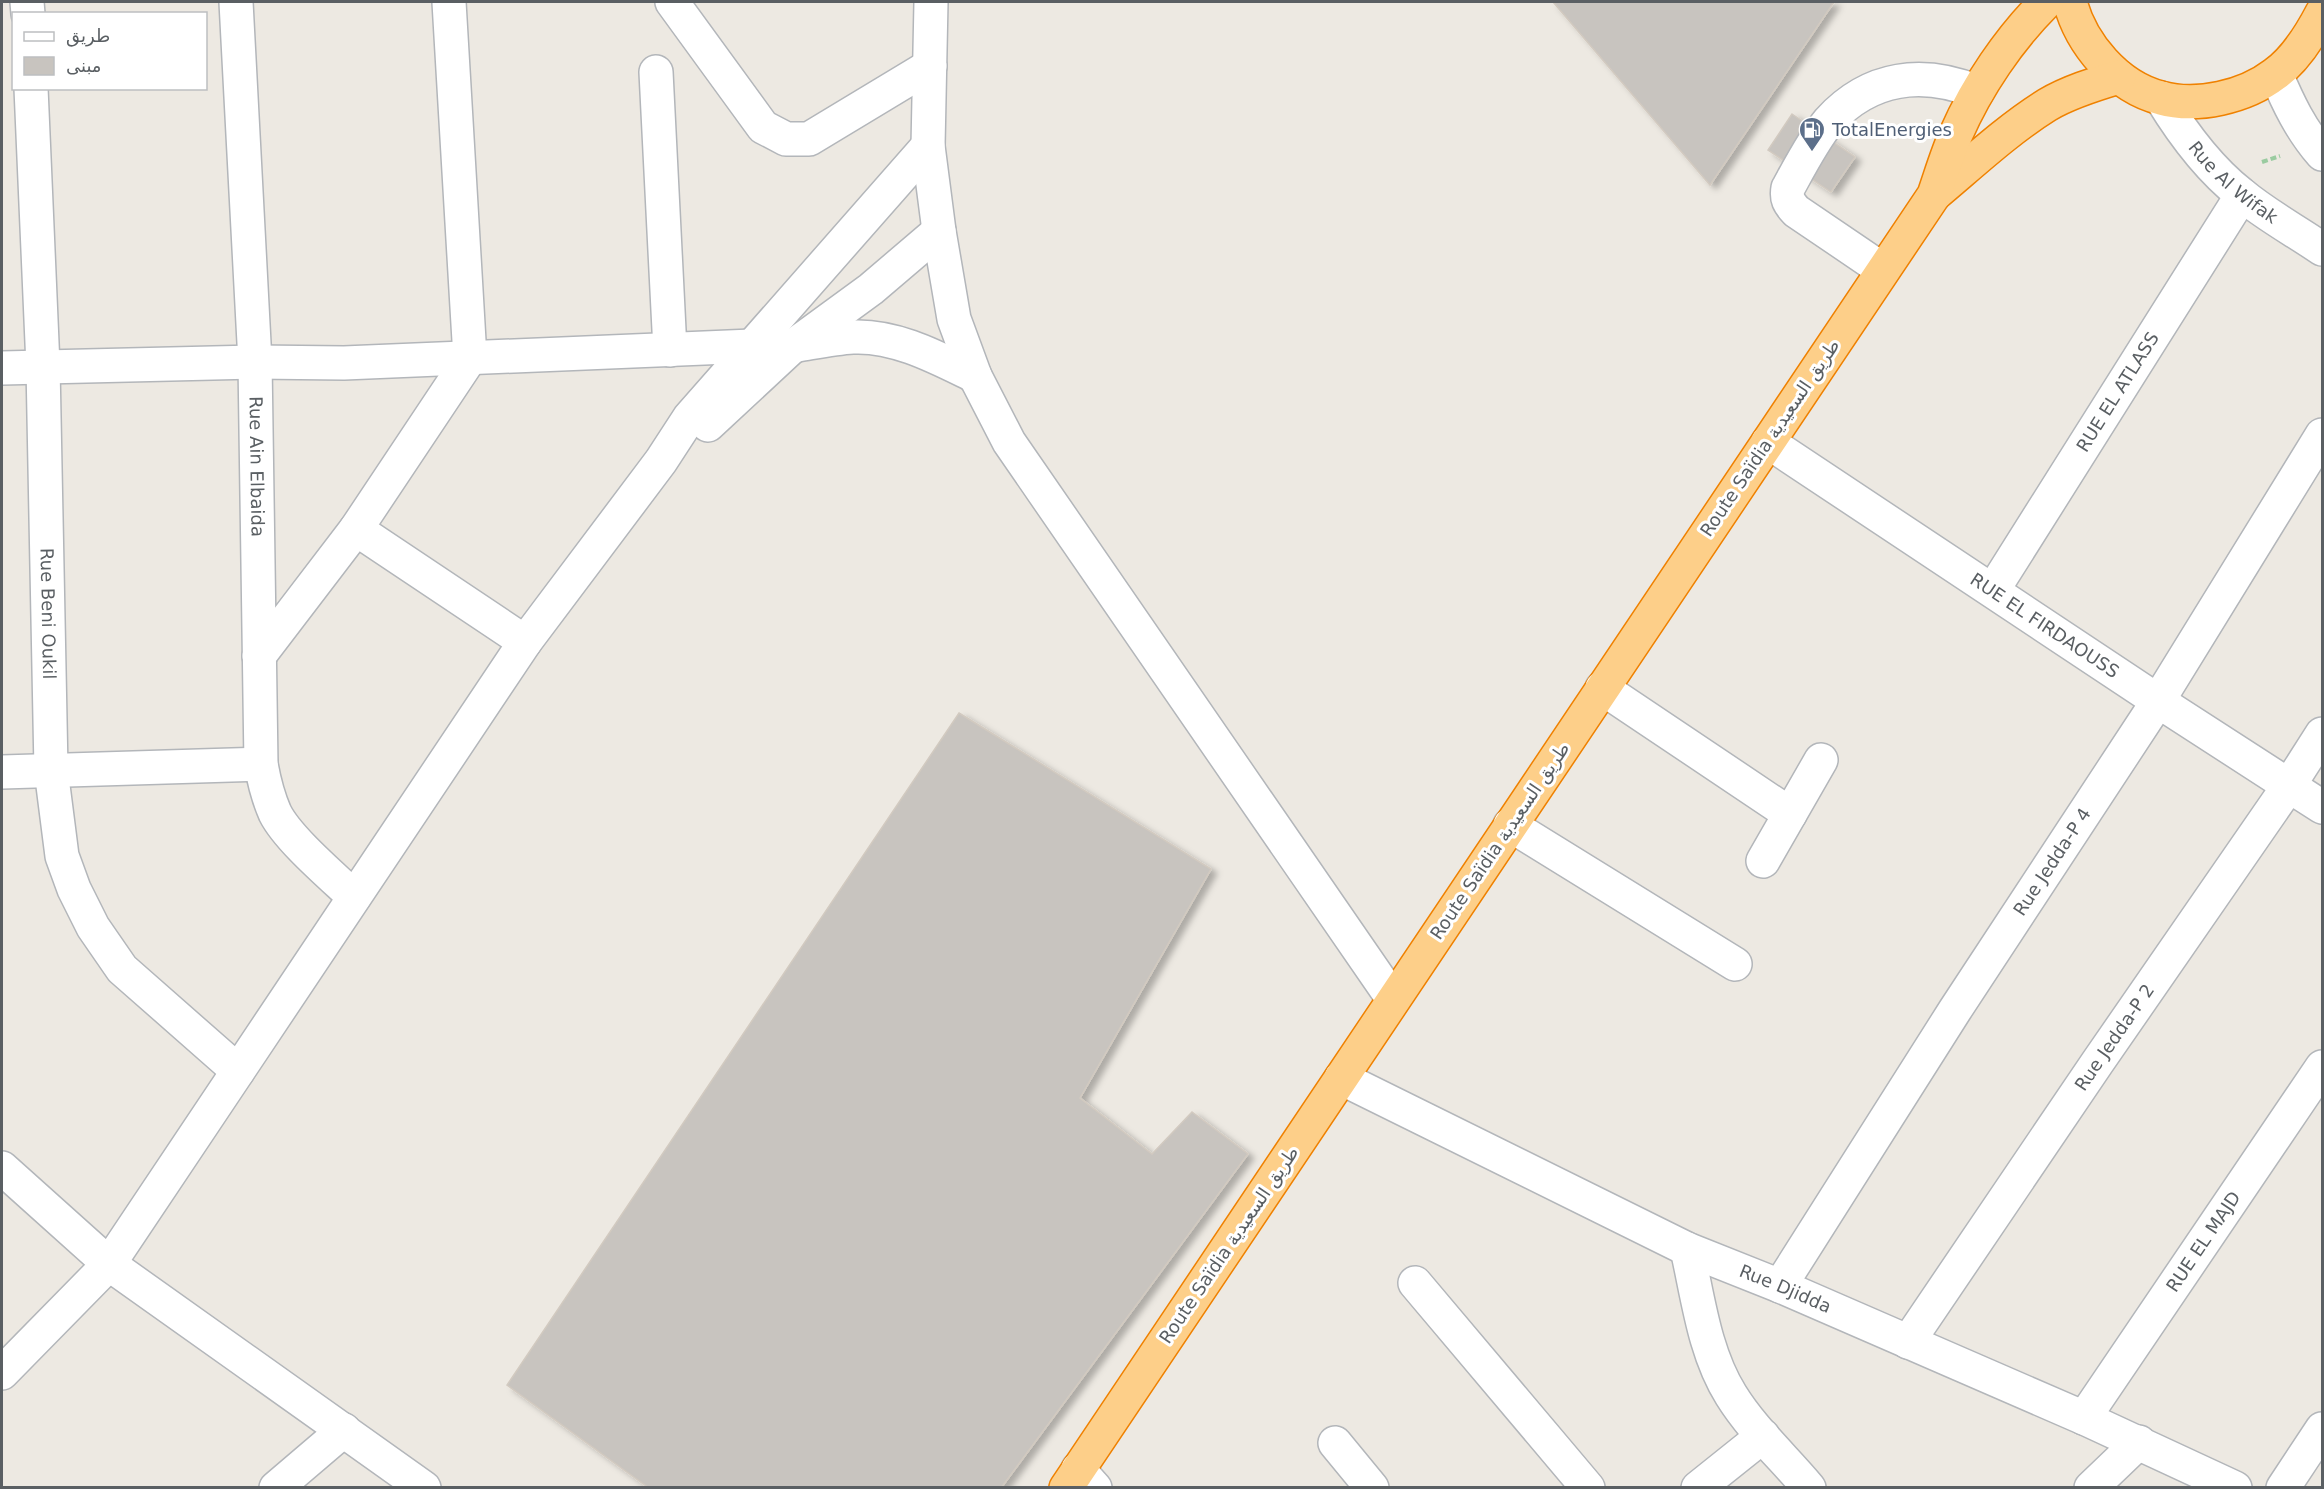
<svg xmlns="http://www.w3.org/2000/svg" width="2324" height="1489" font-family="'DejaVu Sans',Cairo,sans-serif">
<style>
.building{fill:#c8c4bf;stroke:#d2cac0;stroke-width:1.5;filter:url(#shadow)}
.lines{fill:none;stroke-linecap:round;stroke-linejoin:round}
.minor-casing{stroke:#b3b6ba;stroke-width:36}
.highway-casing{stroke:#ef8100;stroke-width:36}
.path{stroke:#9acba0;stroke-width:4;stroke-dasharray:6 3;stroke-linecap:butt}
.minor{stroke:#fff;stroke-width:33}
.highway{stroke:#fdcf89;stroke-width:33}
.labels{text-anchor:middle;stroke-width:6;stroke-linejoin:round;paint-order:stroke}
.service-label{font-size:18px;fill:#4e5e75;stroke:#fff;text-anchor:start}
.street-label{font-size:18px;fill:#5a5f63;stroke:#fff}
</style>
<defs>
<filter id="shadow"><feDropShadow dx="6" dy="4" stdDeviation="3" flood-color="#0004"/></filter>
</defs>
<rect width="100%" height="100%" fill="#ede9e2"/>
<g class="building">
<path d="M1553,2H1834L1710,185Z"/>
<path d="M1792,114L1855,157L1831,192L1768,150Z"/>
<path d="M959,713L1211,869L1080,1098L1152,1154L1192,1112L1248,1154L1001,1488H649L507,1385Z"/>
</g>
<g class="lines">
<defs>
<g id="minor">
<path d="M27,2L28,14"/>
<path id="s1" d="M236,2L255,362L261,764C264,781 268,797 275,813C288,839 332,876 354,897"/>
<path d="M672,2L763,127L786,139H809L930,66"/>
<path d="M931,2L928,146L939,231L954,319L975,376L1009,442L1393,999"/>
<path d="M656,72L670,350"/>
<path d="M2276,74C2288,103 2301,130 2322,154"/>
<path id="s2" d="M31,88L43,366L51,770L62,856L74,889L93,927L122,969L238,1071"/>
<path id="s3" d="M2161,98C2183,134 2208,168 2241,194C2266,215 2296,231 2322,249"/>
<path d="M1883,270L1796,211C1789,203 1786,199 1788,188C1799,168 1814,139 1829,121C1870,76 1923,70 1977,92"/>
<path d="M798,345C816,342 835,338 853,337C896,335 938,358 975,376"/>
<path d="M2,368L255,362L344,363L752,346"/>
<path d="M708,425L793,346L871,289L939,231"/>
<path id="s4" d="M1768,442L2158,701L2322,807"/>
<path d="M356,529L525,642"/>
<path id="s5" d="M1993,590L2242,195"/>
<path d="M259,656L356,529L470,358L449,2"/>
<path d="M1602,688L1790,814"/>
<path d="M2,772L261,764"/>
<path d="M1510,825L1735,964"/>
<path d="M1763,861L1821,760"/>
<path id="s6" d="M1341,1078L1687,1249L1780,1286L2084,1418L2235,1488"/>
<path d="M2,1168L109,1264L424,1488"/>
<path d="M1687,1249C1698,1297 1704,1352 1731,1395C1752,1429 1783,1457 1809,1488"/>
<path d="M1415,1283L1588,1488"/>
<path id="s7" d="M1780,1286L1955,1010L2158,701L2322,435"/>
<path id="s8" d="M1908,1342L2097,1063L2290,784L2322,734"/>
<path d="M2,1373L109,1264L525,642L661,461L689,418L928,146"/>
<path id="s9" d="M2084,1418L2322,1067"/>
<path d="M1335,1443L1372,1488"/>
<path d="M1078,1469L1095,1488"/>
<path d="M276,1488L344,1430"/>
<path d="M1698,1488L1763,1436"/>
<path d="M2091,1488L2139,1442"/>
<path d="M2283,1488L2322,1429"/>
</g>
<g id="highway">
<path d="M2070,2C2081,44 2117,87 2161,98C2197,108 2245,97 2275,74C2295,60 2311,34 2322,13"/>
<path d="M1935,194C1971,164 2007,130 2047,105C2069,92 2095,84 2119,77"/>
<path d="M1066,1488L1934,195C1941,175 1947,154 1956,134C1977,86 2009,39 2046,2"/>
</g>
</defs>
<use href="#minor" class="minor-casing"/>
<use href="#highway" class="highway-casing"/>
<path class="path" d="M2262,162L2280,156"/>
<use href="#minor" class="minor"/>
<use href="#highway" class="highway"/>
</g>
<defs>
<symbol id="fuel-pin" viewBox="-11 -11 22 30"><path d="M0 17L-7.5 6A9.5 9.5 0 1 1 7.5 6Z" fill="#5c6f8a" stroke="#fff"/><path d="M-5.5-6h7V0h2V4h1.3V-2.5L3-4.5l.8-.8L6-3V5H2.5V1h-1V6h-7ZM-4.2-4.7v3.2H.2V-4.7Z" fill="#fff"/></symbol>
</defs>
<g fill-rule="evenodd">
<use href="#fuel-pin" x="1797" y="115" width="30" height="40"/>
</g>
<g class="labels">
<g class="service-label">
<text x="1832" y="136">TotalEnergies</text>
</g>
<g class="street-label">
<text dy="6" stroke="none"><textPath href="#s3" startOffset="112">Rue Al Wifak</textPath></text>
<text dy="6" stroke="none"><textPath href="#s5" startOffset="234">RUE EL ATLASS</textPath></text>
<text transform="translate(1770 438) rotate(-56)" y="6">Route Saïdia طريق السعيدية</text>
<text dy="6" stroke="none"><textPath href="#s1" startOffset="465">Rue Ain Elbaida</textPath></text>
<text dy="6" stroke="none"><textPath href="#s2" startOffset="526">Rue Beni Oukil</textPath></text>
<text dy="6" stroke="none"><textPath href="#s4" startOffset="332">RUE EL FIRDAOUSS</textPath></text>
<text transform="translate(1500 841) rotate(-56)" y="6">Route Saïdia طريق السعيدية</text>
<text dy="6" stroke="none"><textPath href="#s7" startOffset="504">Rue Jedda-P 4</textPath></text>
<text dy="6" stroke="none"><textPath href="#s8" startOffset="368">Rue Jedda-P 2</textPath></text>
<text dy="6" stroke="none"><textPath href="#s9" startOffset="213">RUE EL MAJD</textPath></text>
<text transform="translate(1229 1245) rotate(-56)" y="6">Route Saïdia طريق السعيدية</text>
<text dy="6" stroke="none"><textPath href="#s6" startOffset="492">Rue Djidda</textPath></text>
</g>
</g>
<rect width="2324" height="1489" fill="none" stroke="#5a5f63" stroke-width="6"/>
<rect x="12" y="12" width="195" height="78" fill="#ffffff" stroke="#bdbfc1" stroke-width="1.5"/>
<rect x="24" y="32" width="30" height="9" fill="#ffffff" stroke="#bdbfc1" stroke-width="1.5"/>
<text x="66" y="42" font-size="18" fill="#5a5f63">طريق</text>
<rect x="24" y="57" width="30" height="18" fill="#c8c4bf" stroke="#bdbfc1" stroke-width="1.5"/>
<text x="66" y="72" font-size="18" fill="#5a5f63">مبنى</text>
</svg>
